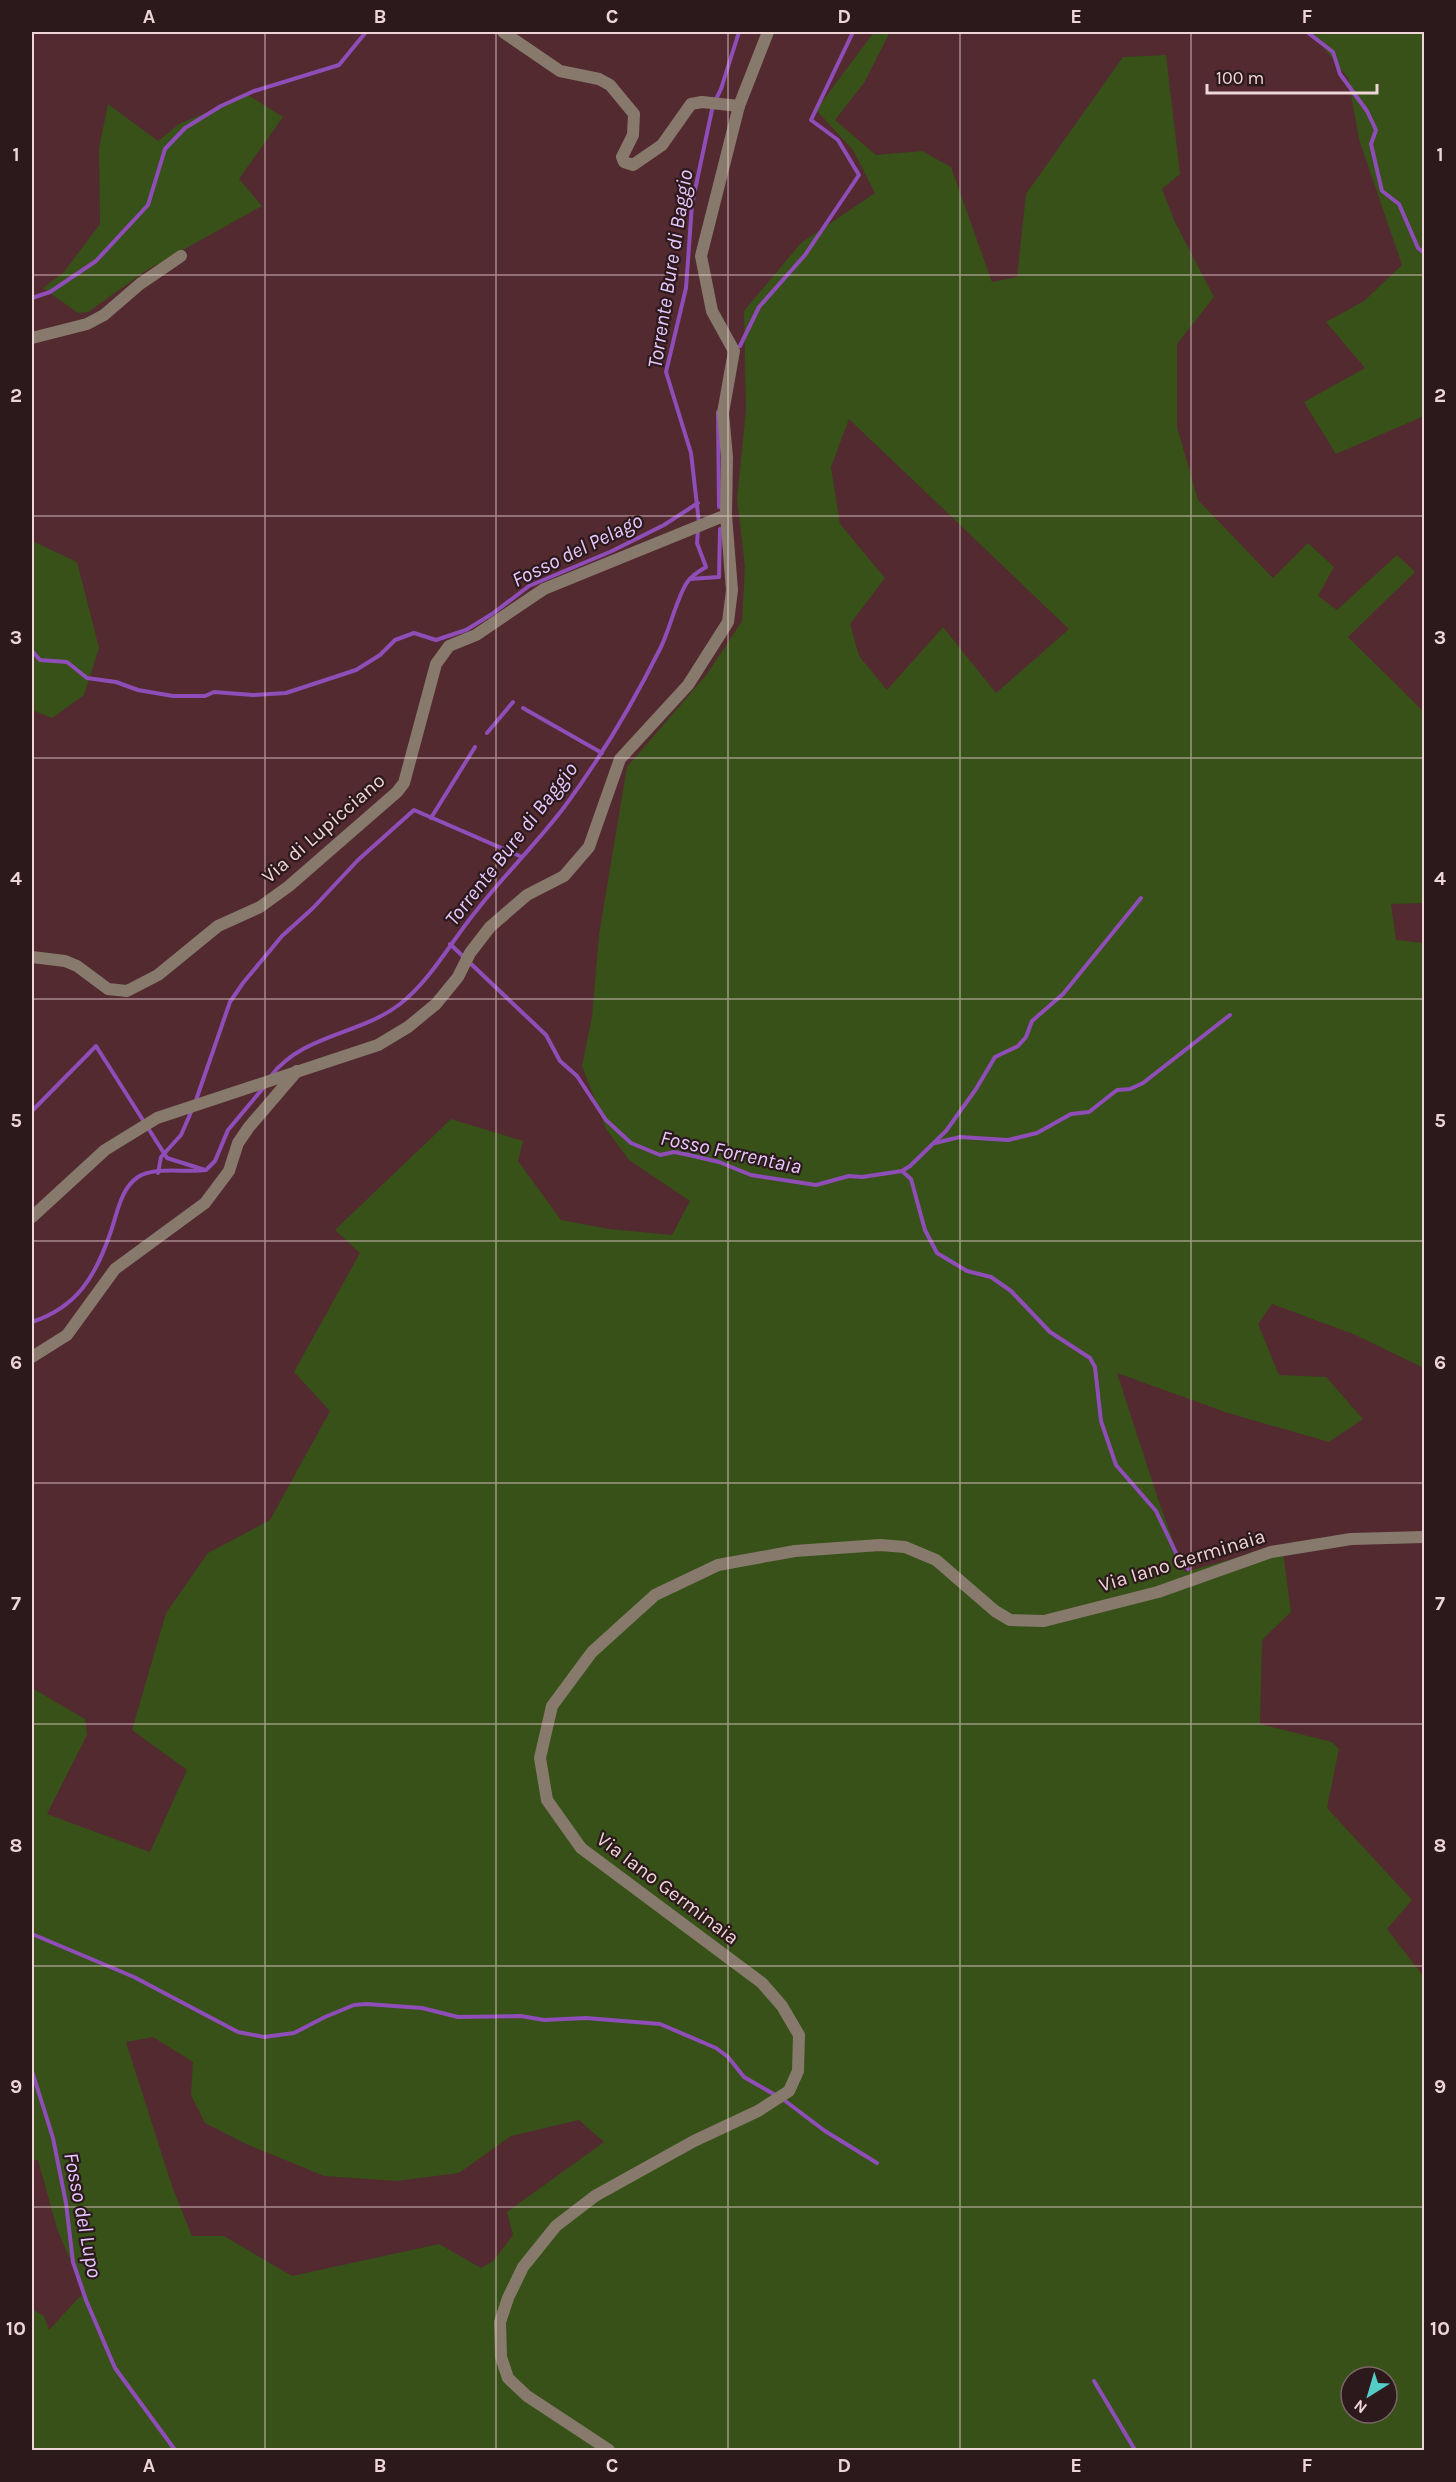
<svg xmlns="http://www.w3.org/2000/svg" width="1456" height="2482" font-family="Karla,sans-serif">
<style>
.green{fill:#375118;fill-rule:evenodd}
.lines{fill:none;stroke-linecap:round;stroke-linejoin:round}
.stream{stroke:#8f4db7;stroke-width:4}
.minor{stroke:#877a6c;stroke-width:12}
.grid{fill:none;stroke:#f0d5d8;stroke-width:1.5;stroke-opacity:0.55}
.labels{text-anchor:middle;stroke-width:4.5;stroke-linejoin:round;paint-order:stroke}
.street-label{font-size:20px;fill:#f0d5d8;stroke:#2b191c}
.water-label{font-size:21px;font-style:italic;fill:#e7c8fe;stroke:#2b191c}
.neatline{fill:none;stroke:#f0d5d8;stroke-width:2}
.grid-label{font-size:20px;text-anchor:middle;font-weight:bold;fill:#f0d5d8}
</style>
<rect width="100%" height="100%" fill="#522a30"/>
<g class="green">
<path d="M874,32H890L864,83L835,120L876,155L922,151L951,167L992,282L1017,277L1026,194L1123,57L1166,55L1180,174L1162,189L1175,222L1214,297L1177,344V427L1198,500L1273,578L1308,543L1334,567L1318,596L1337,610L1397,555L1415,572L1348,637L1424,712V903L1391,904L1396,940L1424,943V1368L1353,1334L1272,1304L1258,1324L1279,1375L1326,1377L1363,1419L1329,1442L1228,1413L1117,1373L1161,1508L1185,1572L1282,1545L1291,1612L1262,1640L1260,1724L1332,1742L1339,1749L1327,1808L1412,1900L1387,1929L1424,1977V2450H32V2309L44,2316L49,2330L84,2292L57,2229L38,2160L32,2161V1688L85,1719L87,1735L47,1814L150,1852L187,1770L132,1730L166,1613L208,1553L270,1520L330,1411L294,1372L360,1253L335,1230L451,1119L523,1141L518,1161L561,1220L609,1229L672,1235L690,1201L629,1160L606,1129L582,1066L592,1016L599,935L627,767L707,674L742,621L745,567L737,498L746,410L744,311L801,243L875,193L853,150L816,110ZM849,419L1069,629L996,693L943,627L887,690L859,656L850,624L885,578L840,524L831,467ZM153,2037L193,2062L191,2095L205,2123L246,2144L324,2176L397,2181L459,2173L511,2136L579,2120L604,2142L507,2212L513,2235L493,2261L481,2268L439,2244L292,2276L224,2236H192L172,2186L126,2042ZM1351,2377H1387V2413H1351Z"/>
<path d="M1311,32H1424V416L1336,454L1304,402L1365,368L1326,322L1364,301L1402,265L1359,139L1348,78Z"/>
<path d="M248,95L283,117L239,179L262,206L147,270L88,312L78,313L43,288L64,272L100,224L99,148L108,104L158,141L179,124Z"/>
<path d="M32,541L77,562L99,648L84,695L52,718L32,710Z"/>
</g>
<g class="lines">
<g class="stream">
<path d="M1307,32L1333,52L1340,74L1367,111L1376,130L1371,144L1382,191L1399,204L1418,248L1424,253"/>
<path d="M32,298L50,292L96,261L148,205L165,149L185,128L221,106L254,91L339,65L366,32"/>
<path d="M740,346L759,307L805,255L859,175L838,140L811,120L853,32"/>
<path d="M718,412L719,507"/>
<path d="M699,523L691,453L666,372L686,288L692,204L713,105L721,89L739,32"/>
<path d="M690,579L719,577L720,529"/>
<path d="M32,651L40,660L67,662L87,678L116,682L138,690L173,696H205L214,692L253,695L286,693L356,670L380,655L395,640L414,633L436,640L466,630L492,614L529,586L612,551L664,525L698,503"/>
<path d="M523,708L602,753"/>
<path d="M487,733L513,702"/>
<path d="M431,818L475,747"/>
<path d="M450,944L546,1035L560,1061L577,1076L606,1120L631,1143L660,1155L674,1152L689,1155L719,1162L751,1175L816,1185L849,1176L862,1177L902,1171L910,1166L946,1131L976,1089L995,1057L1018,1046L1026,1037L1032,1021L1063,994L1141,898"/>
<path d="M271,1076C303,1034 360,1035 400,1004C431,980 452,940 477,910C505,874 538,842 565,806C602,756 633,703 661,647C670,628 676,601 686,584C691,576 698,572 706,567L697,543L698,530"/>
<path d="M195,1103L230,1002L243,983L282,936L313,908L358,860L414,810L522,857"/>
<path d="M32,1111L96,1046L167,1158L205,1170"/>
<path d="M935,1143L960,1137L1008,1140L1037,1133L1071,1114L1089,1112L1117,1090L1130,1089L1143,1083L1230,1015"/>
<path d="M902,1171L911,1179L925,1230L937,1253L967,1271L991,1277L1011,1291L1050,1332L1090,1358L1095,1367L1101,1421L1116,1465L1156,1511L1176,1553L1188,1569"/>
<path d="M158,1173L161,1157L181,1135L192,1110"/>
<path d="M32,1322C77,1307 95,1277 110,1234C117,1215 120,1189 138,1177C155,1166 186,1173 206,1170L215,1161L228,1130L264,1087"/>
<path d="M32,1934L134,1977L238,2032L264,2037L294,2033L325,2017L354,2005L366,2004L422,2008L458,2017L521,2016L544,2020L586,2018L660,2024L716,2048L728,2057L744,2077L784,2100L825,2131L877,2163"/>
<path d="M32,2071L53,2138L66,2203L73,2262L86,2300L115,2368L175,2450"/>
<path d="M1094,2381L1135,2450"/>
</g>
<g class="minor">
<path d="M503,32L560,71L599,79L610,85L634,114L633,135L622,157L624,162L633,165L662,145L691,104L702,102L739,106"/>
<path d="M32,338L87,324L104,315L140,284L181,256"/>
<path d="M32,957L65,961L77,966L108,989L127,991L158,975L218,926L260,907L289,886L397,792L404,783L436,664L449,646L476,635L544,589L726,515"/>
<path d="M32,1217L105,1150L157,1118L378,1045L408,1027L436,1004L458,977L470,953L490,927L527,895L564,876L589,847L620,759L688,685L728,622L732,590L726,515L727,457L723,413L734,351L712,311L701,256L739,106L768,32"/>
<path d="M32,1357L67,1335L115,1269L205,1203L229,1171L238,1143L249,1127L297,1071"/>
<path d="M609,2450L527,2396L508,2378L501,2357L500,2322L508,2298L523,2267L556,2226L595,2196L694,2141L758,2111L789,2091L798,2071L799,2035L782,2006L762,1983L581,1848L547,1800L540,1758L552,1706L592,1652L655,1595L718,1565L795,1551L880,1545L905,1547L936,1560L995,1611L1010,1620L1044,1621L1158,1592L1271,1552L1351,1539L1424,1537"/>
</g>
</g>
<path class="grid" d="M265,32V2450M496,32V2450M728,32V2450M960,32V2450M1191,32V2450M32,275H1424M32,516H1424M32,758H1424M32,999H1424M32,1241H1424M32,1483H1424M32,1724H1424M32,1966H1424M32,2207H1424"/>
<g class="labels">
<g class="street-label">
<text transform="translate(323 828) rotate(-41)" y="7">Via di Lupicciano</text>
<text transform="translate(1182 1560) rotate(-17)" y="7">Via Iano Germinaia</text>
<text transform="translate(668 1888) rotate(37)" y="7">Via Iano Germinaia</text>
</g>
<g class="water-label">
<text transform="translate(670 269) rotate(-81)" y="7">Torrente Bure di Baggio</text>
<text transform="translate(577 550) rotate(-26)" y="7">Fosso del Pelago</text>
<text transform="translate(511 844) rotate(-52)" y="7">Torrente Bure di Baggio</text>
<text transform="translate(731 1152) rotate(12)" y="7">Fosso Forrentaia</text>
<text transform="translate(83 2215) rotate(79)" y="7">Fosso del Lupo</text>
</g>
</g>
<rect width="1456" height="2482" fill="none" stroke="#2b191c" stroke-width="66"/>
<g transform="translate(1369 2395) rotate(217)"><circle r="28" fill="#2b191c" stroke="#7a6467" stroke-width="1.5"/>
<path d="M0-4.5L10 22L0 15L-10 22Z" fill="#54cdc7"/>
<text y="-9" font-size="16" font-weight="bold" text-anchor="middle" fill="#f0d5d8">N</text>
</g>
<path d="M1207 84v9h170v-9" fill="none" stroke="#f0d5d8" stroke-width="3"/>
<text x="1216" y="84" font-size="18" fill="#f0d5d8" stroke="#2b191c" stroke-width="4.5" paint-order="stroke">100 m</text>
<rect x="33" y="33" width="1390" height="2416" class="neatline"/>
<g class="grid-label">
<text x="149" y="23">A</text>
<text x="380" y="23">B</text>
<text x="612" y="23">C</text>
<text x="844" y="23">D</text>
<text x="1076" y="23">E</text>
<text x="1307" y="23">F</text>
<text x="16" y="161">1</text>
<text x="1440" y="161">1</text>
<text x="16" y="402">2</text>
<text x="1440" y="402">2</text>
<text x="16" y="644">3</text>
<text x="1440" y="644">3</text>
<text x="16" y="885">4</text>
<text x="1440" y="885">4</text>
<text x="16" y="1127">5</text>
<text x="1440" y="1127">5</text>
<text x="16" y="1369">6</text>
<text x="1440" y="1369">6</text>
<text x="16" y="1610">7</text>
<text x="1440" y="1610">7</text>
<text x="16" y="1852">8</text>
<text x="1440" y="1852">8</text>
<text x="16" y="2093">9</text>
<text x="1440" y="2093">9</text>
<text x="16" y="2335">10</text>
<text x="1440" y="2335">10</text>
<text x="149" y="2472">A</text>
<text x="380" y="2472">B</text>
<text x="612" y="2472">C</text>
<text x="844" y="2472">D</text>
<text x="1076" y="2472">E</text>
<text x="1307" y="2472">F</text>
</g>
</svg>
